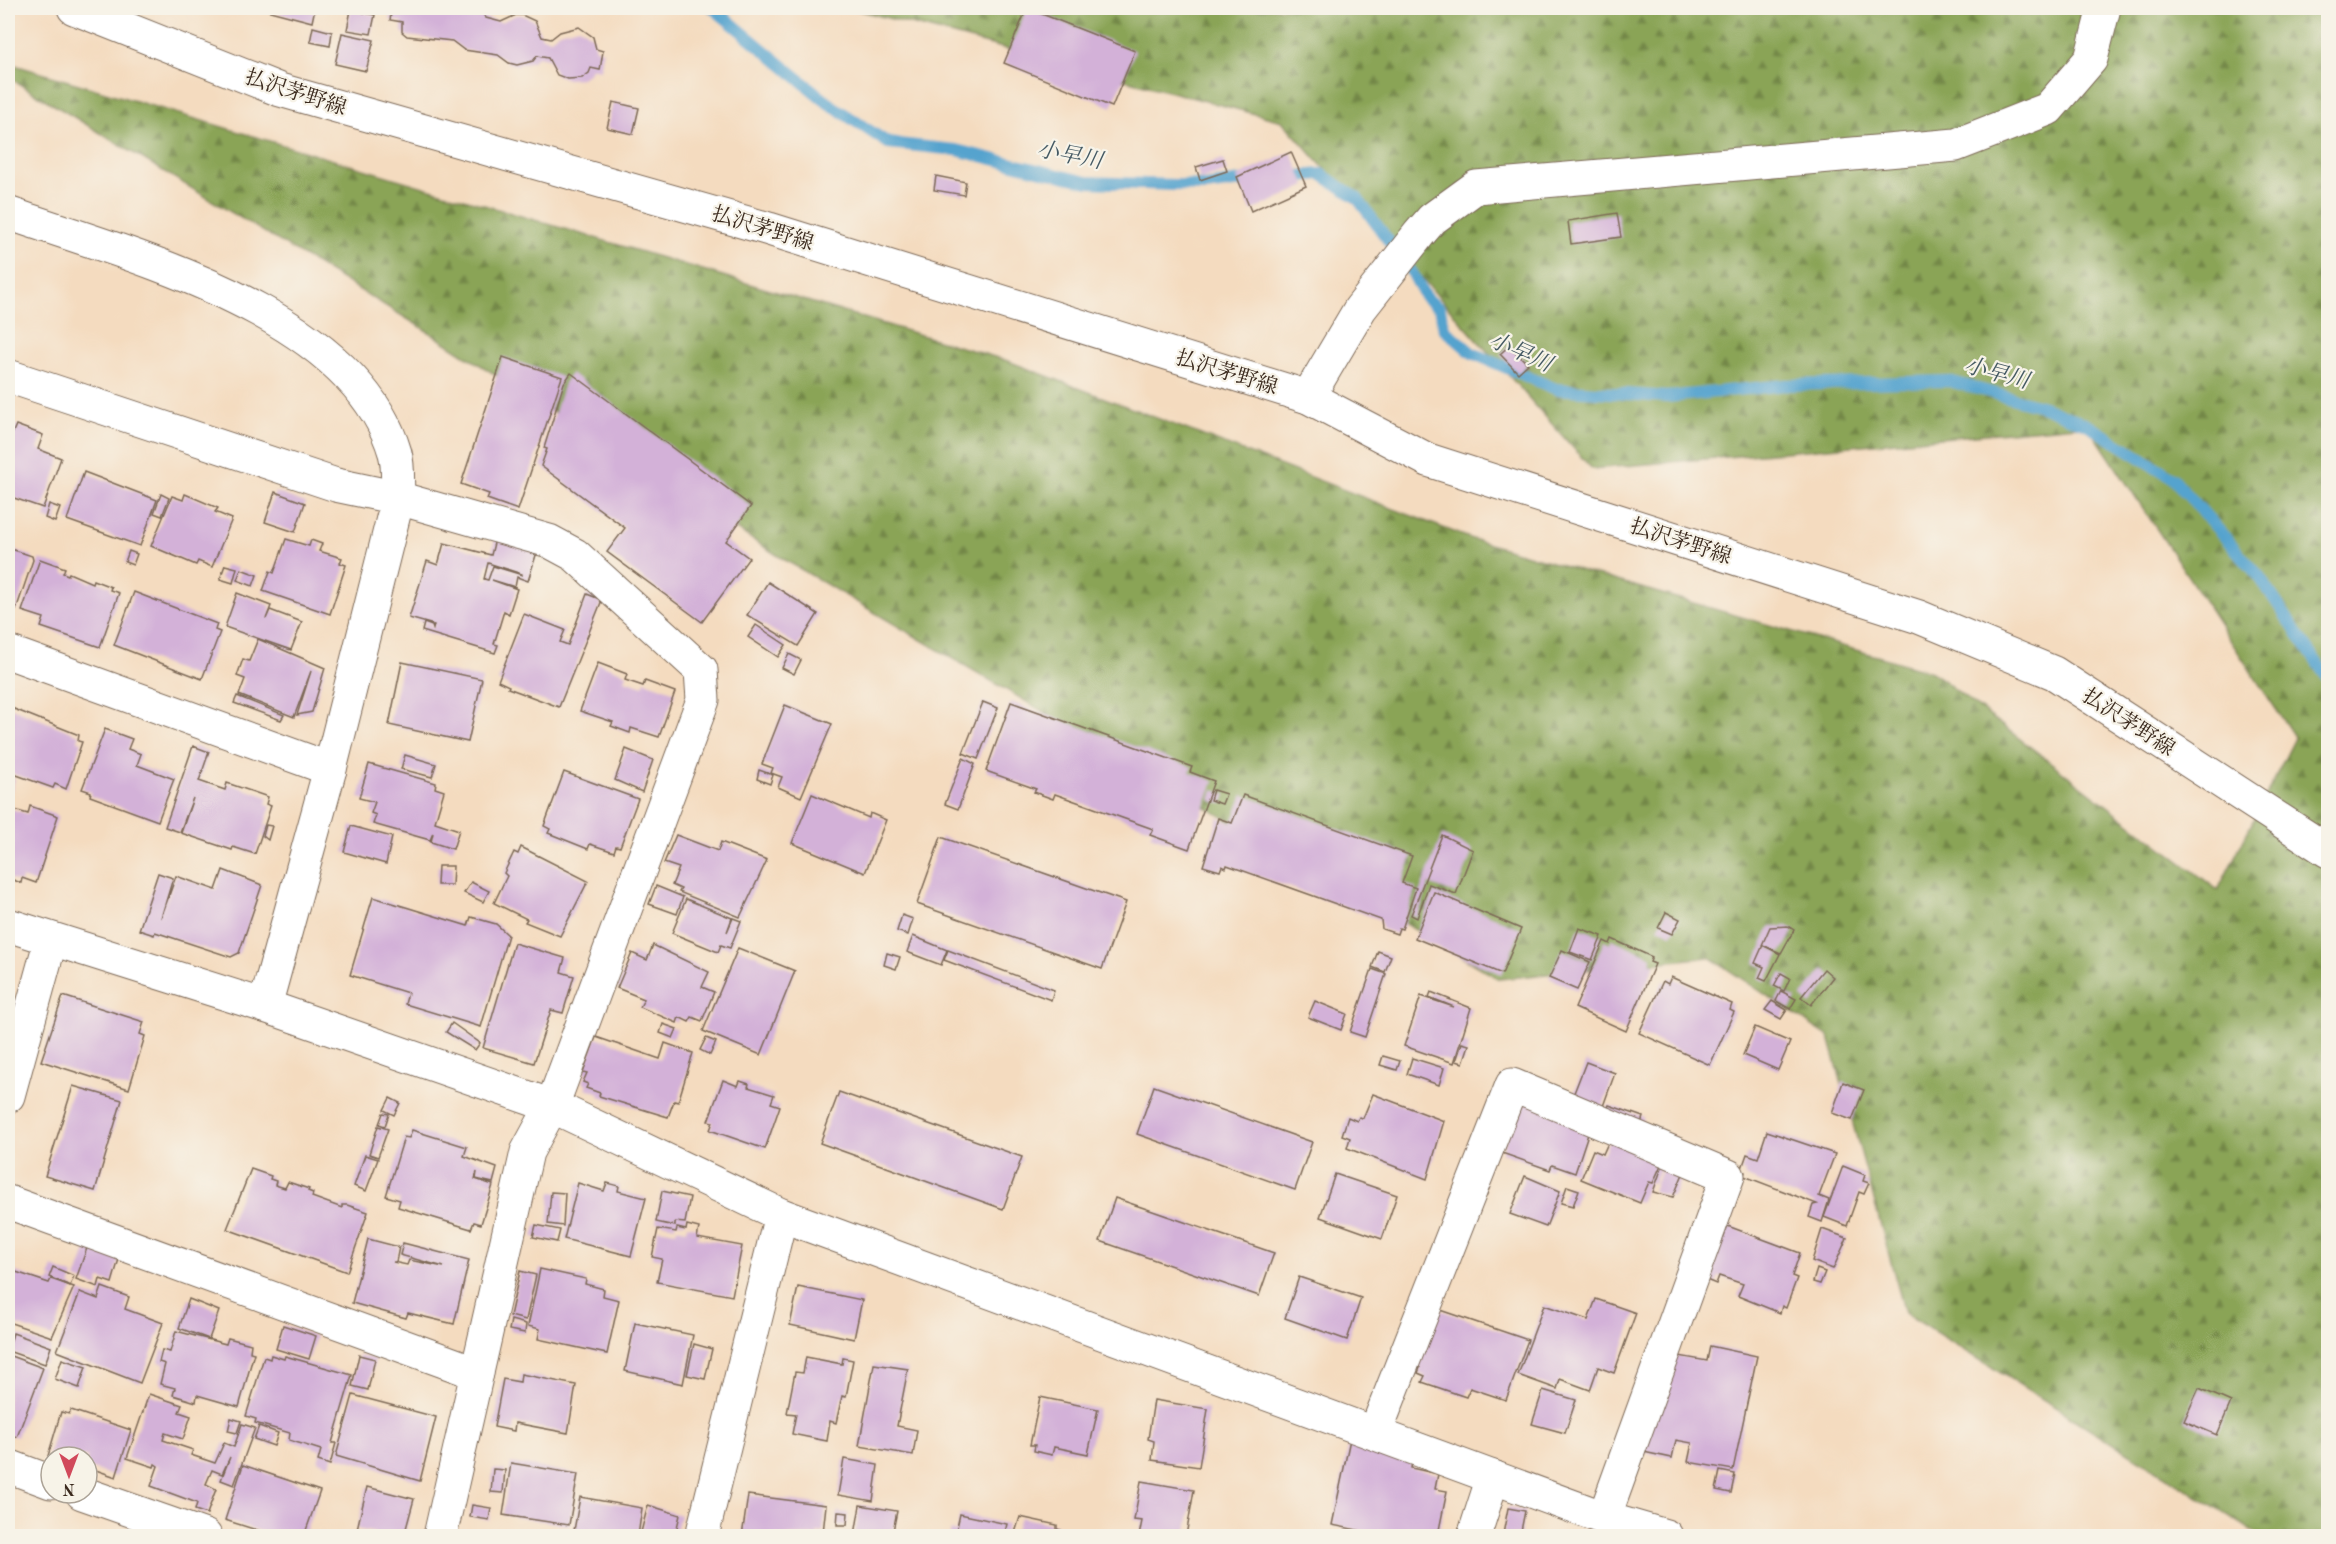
<svg xmlns="http://www.w3.org/2000/svg" width="2336" height="1544" font-family="'Old Standard TT','Noto Serif JP',serif">
<style>
.forest{fill:url(#forest-firs);stroke:#62673a;stroke-width:1.5}
.lines{fill:none;stroke-linecap:round;stroke-linejoin:round}
.stream{stroke:#55a3ce;stroke-width:12}
.building{fill:#d3b1d8;fill-rule:evenodd}
.minor-casing{stroke:#7c6856;stroke-width:35}
.major-casing{stroke:#7c6856;stroke-width:35}
.minor{stroke:#fff;stroke-width:33}
.major{stroke:#fff;stroke-width:33}
.labels{text-anchor:middle;stroke-width:4.5;stroke-linejoin:round;paint-order:stroke}
.street-label{font-size:21px;fill:#3b2a1e;stroke:#f7f3e8}
.water-label{font-size:22px;font-style:italic;fill:#455a64;stroke:#f7f3e8}
</style>
<defs>
<pattern id="forest-firs" width="22" height="20" patternUnits="userSpaceOnUse" patternTransform="scale(1.5)"><rect width="22" height="20" fill="#8aa456"/><path d="M5 1l3.5 6h-7zM16 11l3.5 6h-7z" fill="#728647"/></pattern>
</defs>
<rect width="100%" height="100%" fill="#f7f3e8"/>
<filter id="ink" filterUnits="userSpaceOnUse"><feTurbulence type="fractalNoise" baseFrequency=".0167" numOctaves="2"/><feDisplacementMap in="SourceGraphic" scale="12" xChannelSelector="R" yChannelSelector="G"/><feConvolveMatrix kernelMatrix="1 2 1 2 8 2 1 2 1" color-interpolation-filters="sRGB"/></filter>
<filter id="wash" filterUnits="userSpaceOnUse"><feTurbulence type="fractalNoise" baseFrequency=".008" numOctaves="4" result="noise"/><feDisplacementMap in="SourceGraphic" scale="24" xChannelSelector="R" yChannelSelector="G"/><feGaussianBlur stdDeviation="1.35" result="paint"/><feColorMatrix in="noise" values="0 0 0 0 0 0 0 0 0 0 0 0 0 0 0 0 0 1.4 0 .05"/><feComposite in="paint" operator="in"/></filter>
<g filter="url(#wash)">
<rect width="100%" height="100%" fill="#f4dbbf"/>
<path class="forest" d="M850,8H2106L2138,15L2142,8H2328V1536H2261L1905,1313L1829,1037L1709,957L1499,979L780,557L424,329L8,77V63L1008,361L1472,539L1932,672L2218,890L2295,738L2088,425L1592,469L1282,121Z"/>
<g class="lines">
<g class="stream">
<path d="M713,8L828,103L888,143L956,150L1087,182L1206,186L1255,179"/>
<path d="M1287,177L1321,174L1357,198L1413,274L1425,297L1440,309L1444,329L1472,353L1556,389L1667,397L1786,385L1949,381L2044,407L2088,425L2172,477L2259,576L2328,679"/>
</g>
</g>
<g id="blocks">
<g class="building">
<path d="M266,8H315L312,22L266,10Z"/>
<path d="M392,8H442L444,13L452,15L461,8H478L486,18L501,22L516,15H522L535,21L542,37L551,39L560,32L579,27L593,37L596,49L603,51L600,70L591,68L589,73L582,78L568,79L557,75L548,58L537,56L533,61L517,65L509,63L498,55L464,50L452,41L407,36L402,32V22L390,20Z"/>
<path d="M1027,8L1135,51L1112,107L1004,63Z"/>
<path d="M351,10L375,15L371,34L347,30Z"/>
<path d="M313,27L332,32L330,46L310,42Z"/>
<path d="M342,33L374,40L366,71L335,64Z"/>
<path d="M613,102L639,108L633,134L607,128Z"/>
<path d="M1291,152L1306,186L1251,211L1237,177Z"/>
<path d="M1223,159L1227,171L1200,180L1196,167Z"/>
<path d="M936,176L966,182L964,195L934,190Z"/>
<path d="M1617,213L1621,237L1571,244L1568,221Z"/>
<path d="M1509,346L1528,364L1518,373L1500,354Z"/>
<path d="M503,357L562,377L518,510L487,499L489,494L461,484Z"/>
<path d="M571,373L751,506L726,541L749,558L702,622L607,552L625,528L541,466L547,449L544,448L564,383Z"/>
<path d="M16,425L43,435L38,449L61,458L43,508L8,496V438L10,439Z"/>
<path d="M84,472L157,500L140,546L67,520Z"/>
<path d="M275,492L305,503L295,532L265,522Z"/>
<path d="M161,494L169,498L162,516L154,513Z"/>
<path d="M185,494L218,508L215,512L232,519L212,567L198,561L196,565L151,546L172,496L183,500Z"/>
<path d="M49,504L60,508L55,522L45,518Z"/>
<path d="M286,539L309,546L311,540L322,544L319,551L342,558L340,563L346,565L330,614L263,591L270,571L274,573Z"/>
<path d="M495,539L537,552L528,581L517,577L515,587L492,580L517,589L509,614L504,611L494,644L498,645L495,653L422,631L424,623L432,626L433,629L434,625L409,618L427,561L438,565L444,543L491,555ZM488,563L522,574V575L493,566L488,580L484,579Z"/>
<path d="M8,548L32,556L33,560L16,610L8,607Z"/>
<path d="M129,551L137,554L133,565L125,562Z"/>
<path d="M40,559L65,568L63,573L68,575L69,573L92,583L93,580L111,587L110,590L119,593L100,647L41,627L44,618L22,611Z"/>
<path d="M225,565L237,568L233,583L220,579Z"/>
<path d="M241,569L257,575L253,586L237,580Z"/>
<path d="M768,582L818,614L798,646L747,615Z"/>
<path d="M134,592L217,624L215,630L220,632L202,679L114,645Z"/>
<path d="M237,593L271,606L266,619L270,610L302,622L291,650L225,627Z"/>
<path d="M587,594L602,600L559,707L508,688L509,686L498,681L524,614L565,630L560,642L568,645Z"/>
<path d="M756,625L786,645L778,657L748,637Z"/>
<path d="M258,639L325,668L312,712L297,715L311,671L294,717L239,695L245,679L237,676L243,659L249,661Z"/>
<path d="M789,654L801,660L794,674L782,668Z"/>
<path d="M402,662L482,679L468,742L389,725Z"/>
<path d="M598,663L627,674L625,680L643,686L645,681L675,692L659,737L631,728L630,733L611,726L613,722L580,711Z"/>
<path d="M237,696L284,715L281,720L234,703Z"/>
<path d="M983,702L998,708L978,759L963,753Z"/>
<path d="M1011,702L1192,767L1190,772L1214,781L1189,849L1150,835L1153,829L1055,794L1053,799L1034,792L1036,789L986,771Z"/>
<path d="M785,705L832,724L801,797L778,787L782,777L771,773L773,768L762,764Z"/>
<path d="M9,707L79,735L78,741L82,742L66,789L55,784L53,788L8,772Z"/>
<path d="M105,729L132,739L128,749L141,754L137,765L174,779L158,821L90,796L91,792L82,789Z"/>
<path d="M193,746L209,752L199,781L225,790L227,783L268,797L266,804L271,806L255,854L233,847L232,850L181,833L193,798L180,832L165,827Z"/>
<path d="M626,749L653,760L642,792L615,780Z"/>
<path d="M405,755L436,764L432,777L401,769Z"/>
<path d="M963,758L975,764L958,809L945,804Z"/>
<path d="M369,764L436,783L435,788L444,791L435,822L459,830L453,849L431,842L433,833L430,840L373,824L376,815L371,813L375,802L359,798Z"/>
<path d="M759,770L773,775L770,784L757,779Z"/>
<path d="M564,772L638,799L620,847L616,846L614,852L590,844L588,849L548,833L550,829L544,826Z"/>
<path d="M8,777L15,779L8,801Z"/>
<path d="M1213,790L1226,794L1222,804L1210,800Z"/>
<path d="M812,794L869,818L870,813L886,820L865,873L792,843Z"/>
<path d="M1243,795L1412,856L1402,883L1416,888L1402,929L1399,928L1397,934L1382,929L1381,920L1227,865L1226,868L1222,866L1220,871L1203,866L1218,818L1232,823Z"/>
<path d="M30,806L58,816L36,883L22,878L21,883L8,878V808L28,814Z"/>
<path d="M266,825L272,826L268,840L263,836Z"/>
<path d="M351,826L392,837L386,864L344,852Z"/>
<path d="M676,835L718,851L721,842L767,860L740,917L679,892L681,889L672,885L679,868L664,863Z"/>
<path d="M1442,835L1473,850L1456,894L1429,884L1417,918L1411,915Z"/>
<path d="M941,837L1126,902L1102,969L917,904Z"/>
<path d="M521,847L588,881L560,936L525,922L527,919L494,903L507,876L504,873L514,852L518,854Z"/>
<path d="M438,866H453L452,885H437Z"/>
<path d="M223,870L262,885L239,953L231,957L155,932L154,935L139,930L158,873L173,878L161,918L176,876L216,890Z"/>
<path d="M471,882L489,891L483,902L464,893Z"/>
<path d="M656,886L683,897L677,914L649,904Z"/>
<path d="M1434,892L1521,929L1502,974L1415,938Z"/>
<path d="M373,897L468,926L471,917L496,924L508,935L481,1027L405,1004L408,993L350,975Z"/>
<path d="M686,899L732,918L727,932L733,918L741,921L730,948L721,945L718,952L672,933Z"/>
<path d="M1666,912L1680,919L1672,934L1658,928Z"/>
<path d="M902,915L913,919L908,935L897,931Z"/>
<path d="M1788,926L1794,930L1781,953L1762,945L1770,927Z"/>
<path d="M1579,928L1602,936L1592,960L1570,952Z"/>
<path d="M913,936L947,950L941,965L907,952Z"/>
<path d="M1612,939L1652,957L1650,962L1655,964L1626,1031L1575,1008L1604,941L1610,944Z"/>
<path d="M514,943L565,958L561,972L574,976L563,1013L551,1010L534,1063L483,1048Z"/>
<path d="M653,945L709,972L702,987L714,992L702,1021L692,1017L689,1022L679,1017L677,1023L640,1007L644,999L617,988L632,953L647,960Z"/>
<path d="M1763,945L1780,954L1766,981L1759,978L1764,967L1755,963Z"/>
<path d="M738,948L795,971L761,1055L703,1031Z"/>
<path d="M948,950L1054,990L1051,1000L944,960Z"/>
<path d="M1562,950L1590,962L1577,990L1549,978Z"/>
<path d="M1378,951L1391,956L1385,972L1372,967Z"/>
<path d="M887,953L900,957L896,969L884,965Z"/>
<path d="M1372,969L1386,974L1365,1037L1350,1032Z"/>
<path d="M1824,969L1833,977L1811,1005L1801,997Z"/>
<path d="M1781,973L1790,978L1784,991L1774,986Z"/>
<path d="M1671,977L1732,1004L1730,1010L1734,1012L1710,1065L1639,1033L1663,981L1668,984Z"/>
<path d="M1781,991L1796,999L1790,1009L1776,1001Z"/>
<path d="M1431,992L1471,1008L1454,1063L1404,1046L1421,996L1454,1007L1429,997Z"/>
<path d="M63,996L144,1022L140,1034L145,1036L129,1089L41,1061Z"/>
<path d="M1315,1001L1347,1014L1341,1030L1308,1017Z"/>
<path d="M1772,1001L1787,1010L1781,1019L1765,1010Z"/>
<path d="M452,1023L480,1043L475,1050L446,1032Z"/>
<path d="M663,1024L677,1029L673,1038L660,1033Z"/>
<path d="M1755,1027L1790,1042L1778,1070L1743,1055Z"/>
<path d="M596,1037L660,1059L665,1043L693,1053L678,1102L674,1101L668,1117L599,1096L600,1093L586,1088L588,1084L583,1082L587,1073L583,1072Z"/>
<path d="M706,1038L716,1042L710,1055L700,1050Z"/>
<path d="M1462,1043L1469,1045L1463,1063L1456,1061Z"/>
<path d="M1383,1056L1400,1061L1397,1070L1380,1065Z"/>
<path d="M1412,1058L1444,1068L1439,1085L1407,1074Z"/>
<path d="M1586,1062L1615,1073L1602,1109L1572,1098Z"/>
<path d="M723,1080L738,1086L740,1081L749,1084L748,1087L774,1095L771,1103L780,1106L765,1149L710,1130L713,1122L708,1121Z"/>
<path d="M1843,1082L1864,1090L1852,1120L1832,1113Z"/>
<path d="M73,1086L122,1100L95,1191L45,1176Z"/>
<path d="M1154,1086L1312,1142L1295,1190L1137,1134Z"/>
<path d="M839,1092L1022,1157L1003,1209L820,1143Z"/>
<path d="M1373,1094L1444,1121L1427,1179L1347,1148L1350,1138L1342,1135L1348,1117L1357,1121L1359,1117L1363,1118Z"/>
<path d="M1515,1097L1592,1122L1575,1173L1552,1165L1550,1170L1502,1153Z"/>
<path d="M390,1098L400,1103L394,1115L384,1110Z"/>
<path d="M1609,1105L1643,1117L1638,1133L1603,1120Z"/>
<path d="M383,1113L389,1114L385,1126L379,1124Z"/>
<path d="M378,1126L388,1129L378,1157L369,1154Z"/>
<path d="M412,1130L467,1147L464,1156L497,1168L493,1183L476,1179L477,1172L475,1179L493,1185L481,1224L474,1222L471,1229L398,1207L400,1200L386,1196L404,1137L409,1138Z"/>
<path d="M1767,1131L1835,1154L1819,1196L1829,1200L1822,1222L1809,1217L1813,1205L1817,1204L1744,1176L1745,1172L1741,1171L1747,1154L1758,1158Z"/>
<path d="M1612,1134L1664,1158L1653,1183L1649,1182L1640,1203L1581,1179L1593,1150L1603,1154Z"/>
<path d="M365,1155L378,1159L366,1191L354,1186Z"/>
<path d="M1665,1159L1686,1167L1673,1197L1653,1192Z"/>
<path d="M1843,1166L1865,1175L1863,1181L1869,1183L1864,1194L1859,1192L1847,1226L1824,1217Z"/>
<path d="M251,1169L271,1176L270,1179L276,1181L275,1185L285,1188L288,1182L309,1189L308,1191L313,1193L312,1197L342,1208V1205H347L368,1212L347,1272L227,1229Z"/>
<path d="M1335,1174L1397,1195L1382,1239L1320,1217Z"/>
<path d="M1525,1176L1560,1191L1546,1227L1510,1214Z"/>
<path d="M578,1183L604,1191L607,1183L619,1186L618,1191L646,1198L631,1256L564,1239Z"/>
<path d="M1567,1186L1579,1190L1573,1206L1561,1203Z"/>
<path d="M662,1191L690,1197L685,1223L675,1222V1226L656,1222Z"/>
<path d="M551,1192L565,1193L563,1226L548,1224Z"/>
<path d="M1115,1198L1274,1253L1259,1296L1100,1241Z"/>
<path d="M1717,1222L1800,1253L1792,1276L1797,1278L1786,1308L1782,1306L1780,1313L1738,1296L1743,1284L1719,1276L1716,1284L1692,1274Z"/>
<path d="M536,1225L560,1230L557,1242L533,1237Z"/>
<path d="M687,1225L699,1228L697,1238L742,1246L732,1296L657,1282L662,1259L652,1257L658,1229L676,1232L677,1228L686,1230Z"/>
<path d="M1822,1229L1847,1238L1833,1269L1812,1261Z"/>
<path d="M368,1239L399,1247L396,1262H393L407,1265L409,1260L444,1267L400,1255L403,1243L469,1260L454,1324L408,1313L406,1318L352,1303Z"/>
<path d="M87,1248L119,1259L112,1283L100,1279L98,1287L76,1279Z"/>
<path d="M53,1267L74,1276L70,1286L49,1277Z"/>
<path d="M540,1269L586,1279L585,1284L604,1289L603,1296L619,1300L607,1354L538,1339L540,1329L528,1326Z"/>
<path d="M1817,1269L1825,1272L1820,1284L1813,1282Z"/>
<path d="M10,1270L49,1283L51,1279L74,1287L52,1337L8,1322V1278Z"/>
<path d="M520,1271L536,1275L526,1320L510,1316Z"/>
<path d="M1299,1277L1361,1298L1347,1340L1285,1318Z"/>
<path d="M102,1287L129,1297L125,1309L163,1323L140,1383L57,1351L80,1292L98,1299Z"/>
<path d="M798,1287L862,1300L854,1339L790,1325Z"/>
<path d="M189,1299L219,1311L209,1339L179,1328Z"/>
<path d="M1596,1299L1636,1313L1614,1373L1598,1367L1590,1390L1560,1379L1557,1389L1518,1375L1544,1305L1588,1320Z"/>
<path d="M1431,1307L1528,1340L1506,1400L1470,1388L1466,1397L1422,1382L1425,1376L1418,1373L1420,1368L1414,1366Z"/>
<path d="M511,1320L526,1324L525,1333L509,1330Z"/>
<path d="M635,1323L693,1335L683,1384L625,1371Z"/>
<path d="M283,1325L316,1336L309,1359L276,1349Z"/>
<path d="M176,1331L226,1344L228,1338L251,1344L250,1352L254,1353L239,1407L197,1395L196,1402L173,1395L175,1388L160,1384L165,1364L159,1362L162,1350L170,1352Z"/>
<path d="M13,1333L51,1347L45,1364L8,1351Z"/>
<path d="M694,1344L712,1349L705,1379L687,1375Z"/>
<path d="M1710,1346L1757,1356L1733,1470L1688,1462L1692,1443L1676,1440L1672,1458L1634,1450L1668,1354L1707,1361Z"/>
<path d="M8,1355L43,1368L17,1437L8,1434Z"/>
<path d="M271,1355L284,1359L285,1356L352,1375L332,1443H336L330,1465L318,1461L321,1450L289,1440L290,1433L255,1423L256,1419L246,1416L264,1357L270,1359Z"/>
<path d="M359,1355L375,1359L368,1390L352,1386Z"/>
<path d="M806,1357L842,1364L843,1358L853,1360L846,1397L842,1396L836,1423L830,1421L827,1441L792,1434L796,1414L787,1413L795,1372L803,1373Z"/>
<path d="M62,1359L86,1367L79,1388L55,1379Z"/>
<path d="M874,1364L908,1369L897,1426L917,1430L913,1455L859,1446Z"/>
<path d="M521,1374L576,1385L568,1433L515,1423L514,1431L494,1427L503,1379L520,1382Z"/>
<path d="M2199,1388L2231,1402L2217,1435L2184,1421Z"/>
<path d="M1543,1390L1576,1400L1565,1433L1532,1424Z"/>
<path d="M149,1394L182,1405L179,1412L191,1416L183,1439L165,1433L163,1440L193,1450L191,1455L215,1463L224,1443L234,1447L242,1424L255,1428L234,1485L221,1480L230,1457L222,1474L212,1470L206,1484L216,1489L207,1514L195,1510L197,1503L151,1486L158,1466L155,1464L154,1467L127,1458Z"/>
<path d="M353,1395L436,1417L420,1481L336,1456Z"/>
<path d="M1040,1397L1098,1409L1088,1454L1054,1447L1052,1455L1034,1451L1035,1445H1030Z"/>
<path d="M1154,1400L1208,1409L1199,1467L1152,1460L1154,1441L1148,1439Z"/>
<path d="M71,1410L131,1430L116,1477L87,1467V1457L48,1456L61,1412L69,1414Z"/>
<path d="M231,1418L241,1421L237,1433L228,1431Z"/>
<path d="M259,1426L278,1433L274,1446L254,1439Z"/>
<path d="M1350,1439L1414,1453L1411,1468L1438,1474L1435,1489L1447,1491L1438,1535L1427,1533L1426,1536H1387L1332,1525Z"/>
<path d="M844,1459L878,1465L873,1501L838,1495Z"/>
<path d="M511,1463L578,1474L569,1525L503,1515Z"/>
<path d="M243,1465L320,1491L304,1536H276L225,1520Z"/>
<path d="M493,1469L505,1470L503,1493L491,1492Z"/>
<path d="M1720,1471L1735,1474L1731,1493L1716,1490Z"/>
<path d="M1141,1481L1194,1490L1186,1536H1139L1142,1521L1134,1520Z"/>
<path d="M367,1487L414,1499L404,1536H374L375,1533L357,1529Z"/>
<path d="M748,1495L826,1505L823,1533L817,1532V1536H742Z"/>
<path d="M580,1497L642,1508L638,1536H573Z"/>
<path d="M472,1505L491,1508L489,1520L470,1517Z"/>
<path d="M648,1505L680,1515L675,1536H640Z"/>
<path d="M860,1505L897,1511L892,1536L855,1535Z"/>
<path d="M1508,1508L1525,1511L1520,1536L1503,1534Z"/>
<path d="M838,1512L848,1513L847,1525H837Z"/>
<path d="M960,1514L1007,1524L1004,1536H949L951,1530L956,1532Z"/>
<path d="M1020,1517L1057,1525V1529L1061,1530L1060,1536H1014Z"/>
</g>
</g>
</g>
<g filter="url(#ink)">
<use href="#blocks" fill-opacity="0" stroke="#7c6856" stroke-width="1.5"/>
<g class="lines">
<defs>
<g id="minor">
<path d="M8,213C131,256 354,312 395,453C399,467 397,484 398,498L330,769L265,1006"/>
<path d="M8,376L336,485L398,498L549,541L575,555L701,670L703,700L552,1106L527,1152L440,1536"/>
<path d="M1308,397L1360,309L1419,234L1432,219L1476,187L1956,145L2048,109L2091,59L2104,8"/>
<path d="M8,652L330,769"/>
<path d="M8,925L265,1006L552,1106L781,1215L1604,1518L1666,1536"/>
<path d="M8,1096L51,939"/>
<path d="M8,1202L477,1373"/>
<path d="M1375,1433L1512,1085L1728,1176L1604,1518"/>
<path d="M8,1466L51,1482"/>
<path d="M82,1493L205,1536"/>
<path d="M702,1536L781,1215"/>
<path d="M1474,1536L1493,1477"/>
</g>
<path id="major" d="M74,8L280,90L769,229L1308,397L1428,460L1919,617L2054,673L2328,851"/>
</defs>
<use href="#minor" class="minor-casing"/>
<use href="#major" class="major-casing"/>
<use href="#minor" class="minor"/>
<use href="#major" class="major"/>
</g>
</g>
<g class="labels">
<g class="street-label">
<text transform="translate(296 92) rotate(18)" y="7">払沢茅野線</text>
<text transform="translate(763 228) rotate(17)" y="7">払沢茅野線</text>
<text transform="translate(1227 372) rotate(17)" y="7">払沢茅野線</text>
<text transform="translate(1681 541) rotate(18)" y="7">払沢茅野線</text>
<text transform="translate(2129 722) rotate(33)" y="7">払沢茅野線</text>
</g>
<g class="water-label">
<text transform="translate(1070 154) rotate(11)" y="8">小早川</text>
<text transform="translate(1521 351) rotate(24)" y="8">小早川</text>
<text transform="translate(1997 372) rotate(15)" y="8">小早川</text>
</g>
</g>
<rect width="2336" height="1544" fill="none" stroke="#f7f3e8" stroke-width="30"/>
<g transform="translate(69 1475) rotate(180)"><circle r="28" fill="#f7f3e8" stroke="#aca397" stroke-width="1.5"/>
<path d="M0-4.5L10 22L0 15L-10 22Z" fill="#d1495b"/>
<text y="-9" font-size="16" font-weight="bold" text-anchor="middle" fill="#3b2a1e">N</text>
</g>
</svg>
